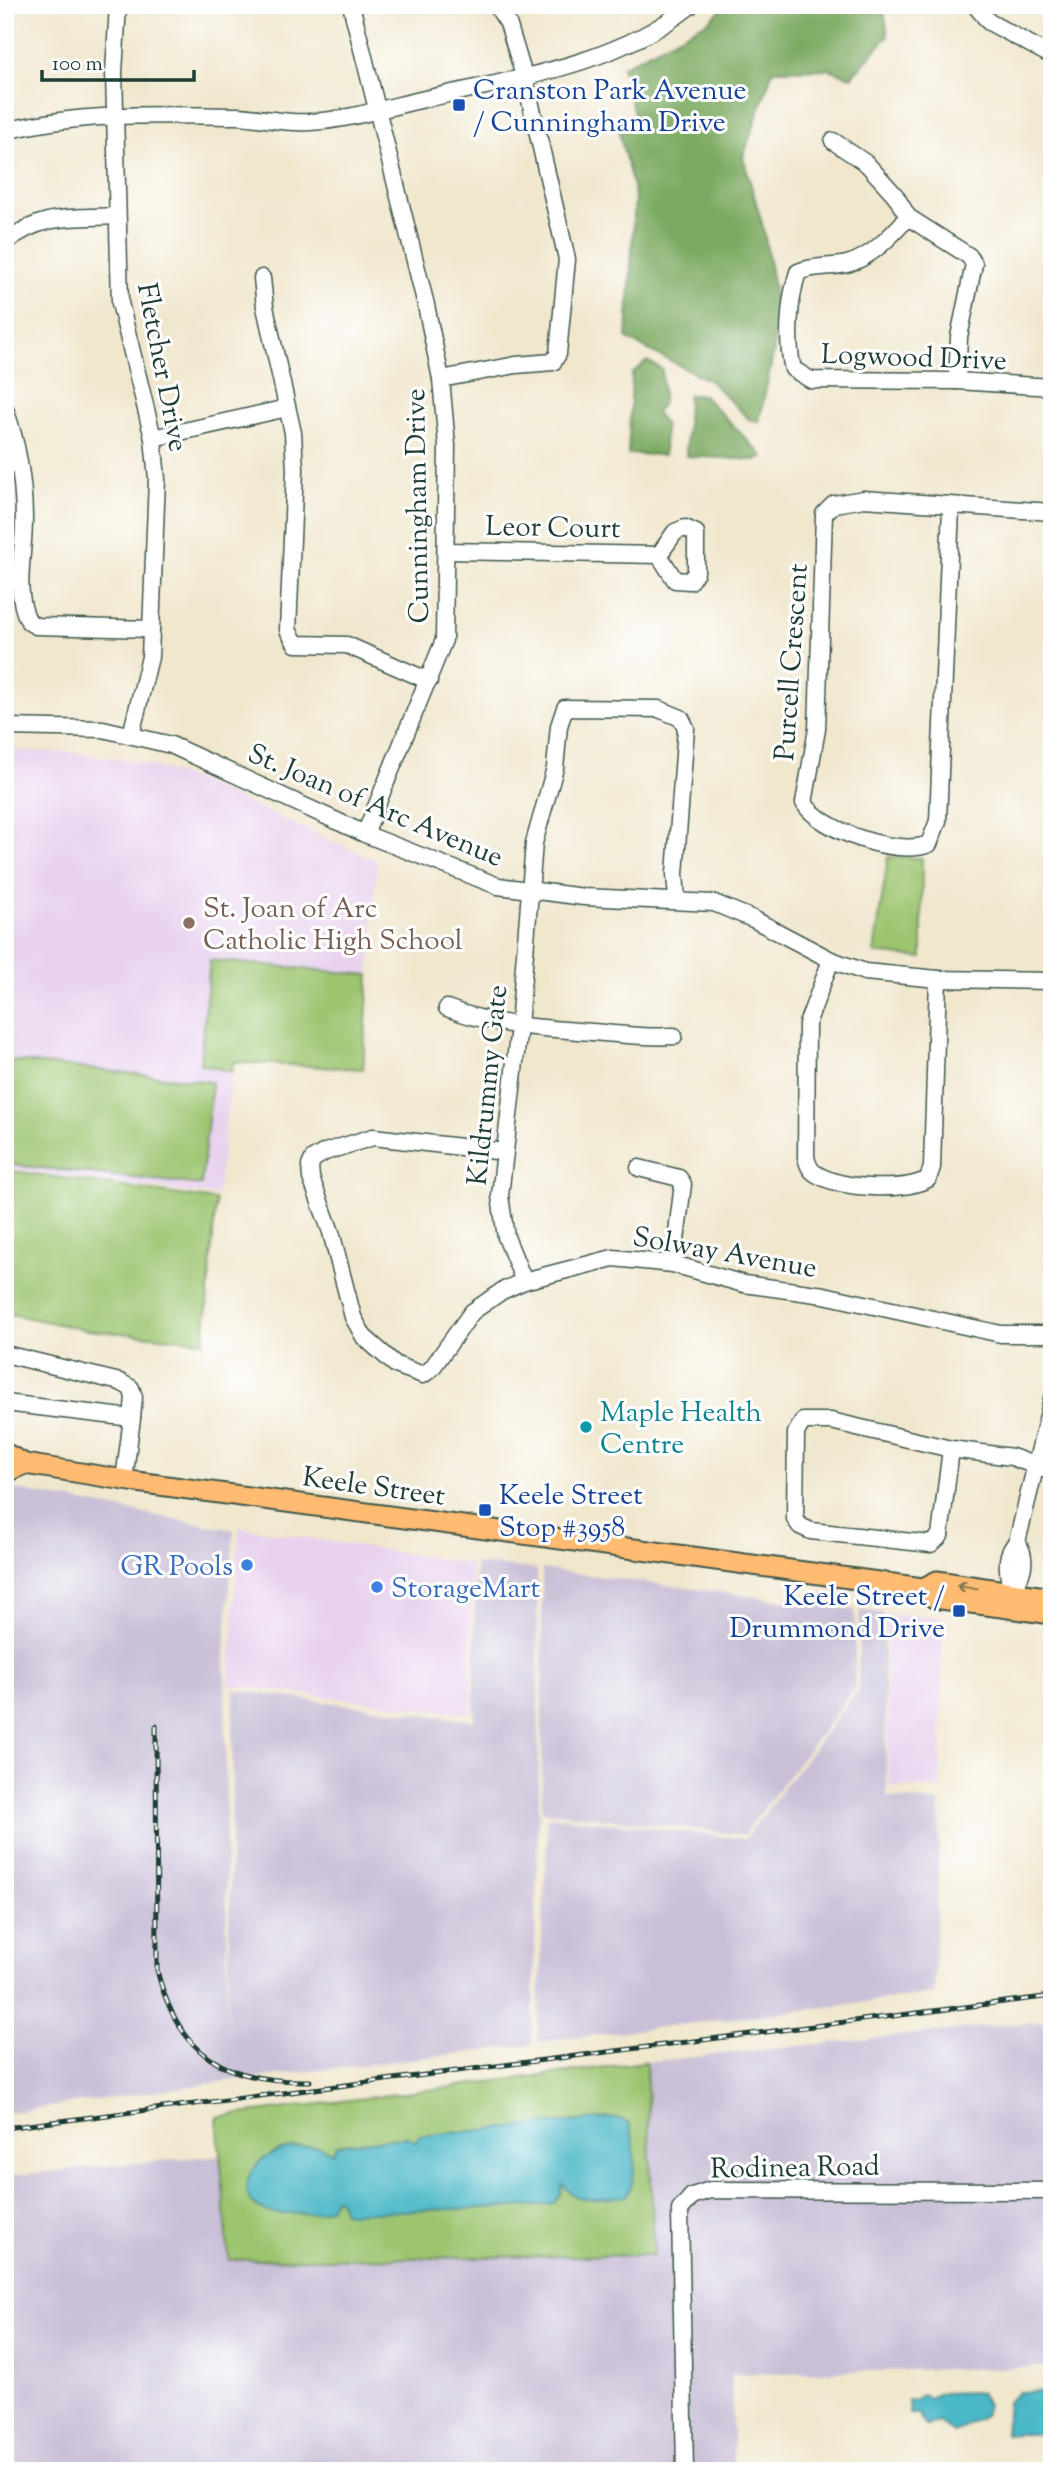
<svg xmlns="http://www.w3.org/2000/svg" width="1057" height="2476" font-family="'Sorts Mill Goudy',serif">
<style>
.built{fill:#e8d2ee}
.industrial{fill:#c9bfd7}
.green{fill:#9cc570;stroke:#5e8152;stroke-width:2}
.forest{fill:#7daa62;stroke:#4e744b;stroke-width:2}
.water{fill:#4bb8c7;stroke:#357a7e;stroke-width:2}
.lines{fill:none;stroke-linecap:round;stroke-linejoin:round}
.minor-casing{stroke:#3e564b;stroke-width:19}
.major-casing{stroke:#3e564b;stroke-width:23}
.minor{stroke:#fff;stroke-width:16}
.major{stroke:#febb71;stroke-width:19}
.rail-casing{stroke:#1f3d34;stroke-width:5}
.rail{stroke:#fff;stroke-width:2.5;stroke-dasharray:8;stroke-linecap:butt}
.oneway{stroke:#83764f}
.transit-dot{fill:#1a4fb4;stroke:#fff;stroke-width:2.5}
.education-dot{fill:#8d6e63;stroke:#fff;stroke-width:2.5}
.culture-dot{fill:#0f9aa8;stroke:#fff;stroke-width:2.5}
.shop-dot{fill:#3f7fe0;stroke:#fff;stroke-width:2.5}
.labels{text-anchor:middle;stroke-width:6;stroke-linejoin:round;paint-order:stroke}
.transit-label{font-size:28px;fill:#164399;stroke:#fff;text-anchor:start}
.street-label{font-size:28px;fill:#1f3d34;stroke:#fff}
.education-label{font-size:28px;fill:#785e54;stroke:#fff;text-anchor:start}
.culture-label{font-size:28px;fill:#0d838f;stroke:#fff;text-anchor:start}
.shop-label{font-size:28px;fill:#366cbe;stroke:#fff;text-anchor:end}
</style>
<rect width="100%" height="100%" fill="#fff"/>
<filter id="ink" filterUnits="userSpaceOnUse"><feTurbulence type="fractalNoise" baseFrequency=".0143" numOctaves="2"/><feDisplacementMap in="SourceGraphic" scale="14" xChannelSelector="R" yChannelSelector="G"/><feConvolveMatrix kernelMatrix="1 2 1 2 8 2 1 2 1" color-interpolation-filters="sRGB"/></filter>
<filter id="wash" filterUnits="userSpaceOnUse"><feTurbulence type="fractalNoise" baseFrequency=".00686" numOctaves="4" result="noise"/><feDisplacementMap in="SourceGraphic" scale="28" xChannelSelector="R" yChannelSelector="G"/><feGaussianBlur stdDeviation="1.57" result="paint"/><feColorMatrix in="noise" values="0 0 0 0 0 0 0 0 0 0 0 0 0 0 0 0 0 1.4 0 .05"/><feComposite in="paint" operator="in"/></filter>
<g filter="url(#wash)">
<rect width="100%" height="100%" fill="#f0e7cd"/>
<g class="built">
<path d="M5,751L70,752L140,762L198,781L377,861L363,1069L233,1062L217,1196L5,1168Z"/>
<path d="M239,1527L471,1564V1714L229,1685Z"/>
<path d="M885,1614L942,1617L941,1788L889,1787Z"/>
</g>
<g class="industrial">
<path d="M5,1488L234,1530L225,1652L227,2033L234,1690L474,1721L475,1564L537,1569L539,1800L532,2045L227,2081L5,2113Z"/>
<path d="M542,1569L855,1610V1688L744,1835L542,1811Z"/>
<path d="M860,1610L883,1613L887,1797L940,1803L934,1994L537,2042L548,1816L745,1839L858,1690Z"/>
<path d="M1052,2020V2367L731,2374L734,2471H5V2176L221,2155L229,2260L654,2255L646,2062Z"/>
</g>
<g class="green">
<path d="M888,857L922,858V958L874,953Z"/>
<path d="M210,960L369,975L363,1069L233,1062L232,1072L200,1064Z"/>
<path d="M5,1060L212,1082L201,1185L5,1164Z"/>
<path d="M5,1170L216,1200L204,1341L87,1330L5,1313Z"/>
<path d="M646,2062L654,2255L229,2260L217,2117Z"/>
</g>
<g class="forest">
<path d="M727,5H883L888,36L851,77L829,69L773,70L743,157L763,227L774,288V350L759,422L751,421L710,381L627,339L635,195L619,132L637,126L622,67L707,22Z"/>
<path d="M647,361L662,369L663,402L656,412L665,426L664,455L628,454L632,374Z"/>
<path d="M688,395H703L763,456L757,460L686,456Z"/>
</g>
<g class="water">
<path d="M610,2118L621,2119L630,2125C635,2149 639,2175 626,2196C602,2198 577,2207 563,2184L561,2194L554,2203L533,2206L350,2213L344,2212L339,2200L334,2198L331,2207C317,2214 304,2213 289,2214C226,2217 237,2153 297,2147C311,2146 320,2145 332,2153L336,2145L407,2137L416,2142L419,2136Z"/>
<path d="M1052,2391V2434H1005L1008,2402L1019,2392Z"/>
<path d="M980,2392L987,2405L984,2415L954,2432L938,2422L926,2426L918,2414H909L908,2399L915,2400L922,2394L928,2398L940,2393Z"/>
</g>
</g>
<g filter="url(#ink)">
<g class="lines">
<defs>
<g id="minor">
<path d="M118,5L114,72L120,303L153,438L157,479L150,657L131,735"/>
<path d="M351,5L426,305L441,379L447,446L444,640L365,834"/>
<path d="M975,5L989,22L1052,56"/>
<path d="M5,131C81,112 159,115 237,116C261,117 286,124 310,122C350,120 391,106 429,98C516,79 620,63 691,5"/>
<path d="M833,141L867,164L895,195L908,217L969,256L974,264L959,337L957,381"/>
<path d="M908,217C893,234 871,258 847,264C831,268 814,265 798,272C789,299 786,342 793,369L811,380L957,381L1052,387"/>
<path d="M5,242C46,212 71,219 117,216"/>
<path d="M262,278L265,307L293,433L295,470L288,630L296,644L347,645L429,681"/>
<path d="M441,379L516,365L553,362L558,354L567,259L525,79L508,23L496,5"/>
<path d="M5,409C18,445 24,483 24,521C24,554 13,593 29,622L36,626L151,629"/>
<path d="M153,438L287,408"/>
<path d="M951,507L938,821L929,844C898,857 821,831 804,803L817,729L824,514L834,504L864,499L1052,512"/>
<path d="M685,528L696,533V572L690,581L675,580L659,555L675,532Z"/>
<path d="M446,551L659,555"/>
<path d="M5,727L103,729L171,745L365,834L498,886L584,897L714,903L753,919L831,960L865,972L938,979L1052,981"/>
<path d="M831,960L807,1024L806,1157C808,1165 810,1171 818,1175C843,1189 903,1192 928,1179L932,1167L938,979"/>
<path d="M447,1008C493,1026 543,1028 592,1032C620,1034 645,1038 674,1036"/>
<path d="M505,1152L373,1137L325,1152L313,1159L310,1166L311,1178L331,1232L353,1317L364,1337L396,1365L423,1375L432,1368L472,1312L502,1291L524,1281L613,1258L673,1264L744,1284L824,1295L1001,1334H1052"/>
<path d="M639,1168L679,1178L683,1184L673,1264"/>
<path d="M524,1281L506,1237L500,1196L519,1026L534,843L555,768L559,726L565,708L659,709L681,718L686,728L675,874L677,899"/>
<path d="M5,1354L120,1382L131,1388L134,1397L132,1418L5,1403"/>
<path d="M951,1449L940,1536L931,1544L811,1531L800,1526L795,1519L796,1433L803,1421H831L951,1449L1012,1457L1052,1472"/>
<path d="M124,1480L132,1418"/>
<path d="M1012,1593C1022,1575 1029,1560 1017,1542"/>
<path d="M1011,1602C1013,1580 999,1560 1017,1542L1052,1399"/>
<path d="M685,2471L680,2210L692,2196L710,2190L1052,2191"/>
</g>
<g id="major">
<path d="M5,1453L25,1464L137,1482L923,1588L937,1581L1052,1598"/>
<path d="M5,1473L25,1464"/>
<path d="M923,1588L934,1598L1052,1614"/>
</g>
</defs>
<use href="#minor" class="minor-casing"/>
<use href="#major" class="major-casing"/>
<use href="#minor" class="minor"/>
<use href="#major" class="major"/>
<defs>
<g id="rail">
<path d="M156,1726L157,1970C178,2055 225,2083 310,2081"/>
<path d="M5,2128L1052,1996"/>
</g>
</defs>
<use href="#rail" class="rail-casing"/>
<use href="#rail" class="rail"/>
</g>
<defs><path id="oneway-shaft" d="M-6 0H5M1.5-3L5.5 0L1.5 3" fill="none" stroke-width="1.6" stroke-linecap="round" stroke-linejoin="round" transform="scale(1.75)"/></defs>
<use class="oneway" href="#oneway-shaft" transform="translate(967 1587) rotate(-170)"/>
</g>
<g class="transit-dot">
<rect x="452" y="98" width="14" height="14" rx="3.5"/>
<rect x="478" y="1503" width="14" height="14" rx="3.5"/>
<rect x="952" y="1604" width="14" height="14" rx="3.5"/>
</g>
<circle class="education-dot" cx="189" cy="923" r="7"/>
<circle class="culture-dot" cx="586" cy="1427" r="7"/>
<g class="shop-dot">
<circle cx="247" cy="1565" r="7"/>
<circle cx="377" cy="1587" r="7"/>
</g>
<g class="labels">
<g class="transit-label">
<text x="473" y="99">Cranston Park Avenue<tspan x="473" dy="32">/ Cunningham Drive</tspan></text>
<text x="499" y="1504">Keele Street<tspan x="499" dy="32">Stop #3958</tspan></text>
<text x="945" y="1605" text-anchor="end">Keele Street /<tspan x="945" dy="32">Drummond Drive</tspan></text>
</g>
<g class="street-label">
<text transform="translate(914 356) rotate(2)" y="10">Logwood Drive</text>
<text transform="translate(164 367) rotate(79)" y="10">Fletcher Drive</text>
<text transform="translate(416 506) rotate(-91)" y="10">Cunningham Drive</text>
<text transform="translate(553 526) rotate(1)" y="10">Leor Court</text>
<text transform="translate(790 662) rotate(-86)" y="10">Purcell Crescent</text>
<text transform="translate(376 804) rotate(23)" y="10">St. Joan of Arc Avenue</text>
<text transform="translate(486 1085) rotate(-84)" y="10">Kildrummy Gate</text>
<text transform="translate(725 1251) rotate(10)" y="10">Solway Avenue</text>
<text transform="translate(374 1485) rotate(8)" y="10">Keele Street</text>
<text transform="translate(795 2166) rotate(-1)" y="10">Rodinea Road</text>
</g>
<g class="education-label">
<text x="203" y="917">St. Joan of Arc<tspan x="203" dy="32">Catholic High School</tspan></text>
</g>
<g class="culture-label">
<text x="600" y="1421">Maple Health<tspan x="600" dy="32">Centre</tspan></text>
</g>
<g class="shop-label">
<text x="233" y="1575">GR Pools</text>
<text x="391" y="1597" text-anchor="start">StorageMart</text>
</g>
</g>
<rect width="1057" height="2476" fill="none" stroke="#fff" stroke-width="28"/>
<path d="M42 70v10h152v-10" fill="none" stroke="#1f3d34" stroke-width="3.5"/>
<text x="52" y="70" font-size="21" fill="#1f3d34" stroke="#ffffff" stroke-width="5" paint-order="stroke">100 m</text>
</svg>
